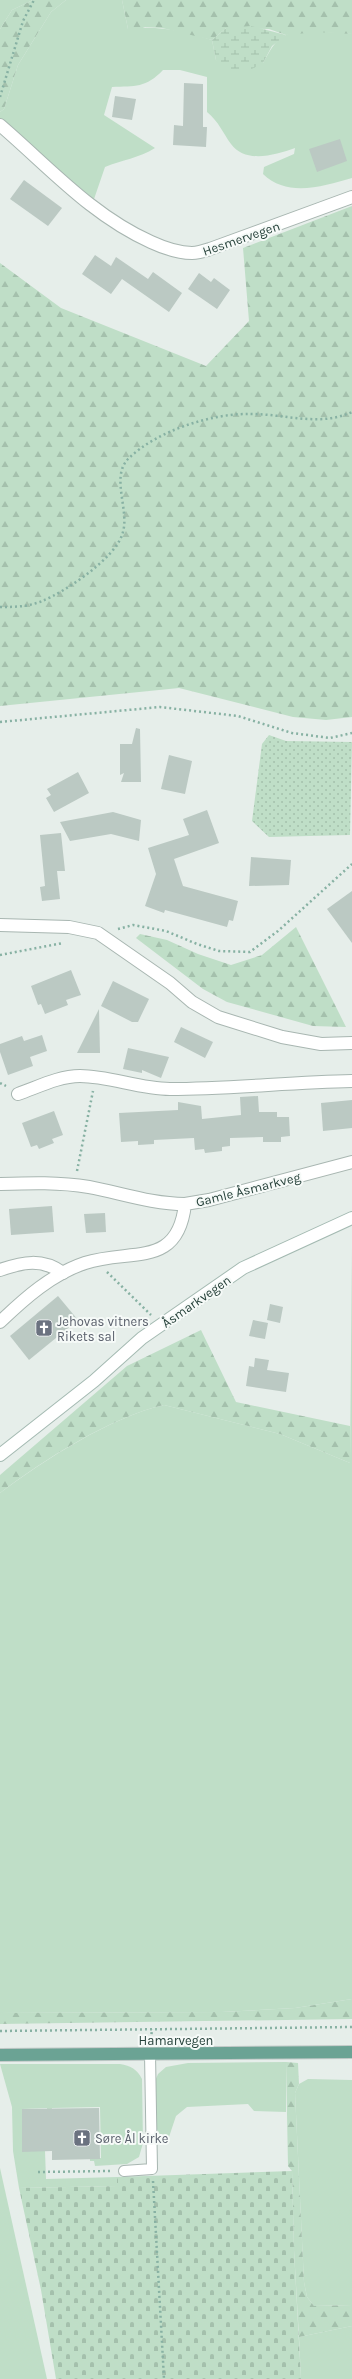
<svg xmlns="http://www.w3.org/2000/svg" width="352" height="2379" font-family="Karla,sans-serif">
<style>
.green{fill:#bfdec7}
.forest{fill:url(#forest-firs)}
.wetland{fill:url(#wetland-marsh)}
.cemetery{fill:url(#cemetery-stones)}
.park{fill:url(#park-dots)}
.building{fill:#bbc9c3}
.lines{fill:none;stroke-linecap:round;stroke-linejoin:round}
.service-casing{stroke:#a8b6b1;stroke-width:12}
.minor-casing{stroke:#a8b6b1;stroke-width:14}
.secondary-casing{stroke:#a4bab2;stroke-width:14}
.primary-casing{stroke:#c2cac8;stroke-width:14}
.path{stroke:#87b1a3;stroke-width:2.5;stroke-dasharray:2 3;stroke-linecap:butt}
.service{stroke:#fff;stroke-width:10}
.minor{stroke:#fff;stroke-width:12}
.secondary{stroke:#fff;stroke-width:12}
.primary{stroke:#6ba394;stroke-width:12}
.labels{text-anchor:middle;stroke-width:4;stroke-linejoin:round;paint-order:stroke}
.street-label{font-size:13px;fill:#254039;stroke:#f6faf8}
.worship-label{font-size:13px;fill:#5b616d;stroke:#f6faf8;text-anchor:start}
</style>
<defs>
<pattern id="forest-firs" width="22" height="20" patternUnits="userSpaceOnUse"><rect width="22" height="20" fill="#bfdec7"/><path d="M5 1l3.5 6h-7zM16 11l3.5 6h-7z" fill="#a4c0ac"/></pattern>
<pattern id="wetland-marsh" width="20" height="14" patternUnits="userSpaceOnUse"><rect width="20" height="14" fill="#bfdec7"/><path d="M1 5h8M5 5V1M11 12h8M15 12V8" fill="none" stroke="#a4c0ac"/></pattern>
<pattern id="cemetery-stones" width="16" height="16" patternUnits="userSpaceOnUse"><rect width="16" height="16" fill="#bfdec7"/><path d="M2 7V4a2 2 0 0 1 4 0v3zM10 15v-3a2 2 0 0 1 4 0v3z" fill="#a4c0ac"/></pattern>
<pattern id="park-dots" width="8" height="8" patternUnits="userSpaceOnUse"><rect width="8" height="8" fill="#bfdec7"/><path d="M2 2h.1M6 6h.1" fill="none" stroke="#a4c0ac" stroke-width="1.8" stroke-linecap="round"/></pattern>
</defs>
<rect width="100%" height="100%" fill="#e6eeea"/>
<g class="green">
<path d="M0,0H33L12,10L0,29Z"/>
<path d="M66,0H122L128,29C157,25 184,31 212,40L216,60L263,63C269,53 275,39 286,35C298,30 339,32 352,34V178C323,186 288,198 263,174L264,167L294,154L295,148C275,155 246,164 231,144C223,133 219,122 207,112V77L180,70H163C146,88 135,86 112,87L104,115L155,148C139,158 122,160 105,167L93,202L0,120V112L4,109L18,65L51,12Z"/>
<path d="M352,1247V1999L295,2008L222,2012L0,2013V1493C44,1460 111,1417 164,1405L280,1434L350,1463Z"/>
<path d="M286,2062V2112L254,2111L248,2104L187,2107L176,2116L169,2137C161,2138 158,2133 156,2126L155,2081L158,2074L166,2067L188,2063Z"/>
<path d="M0,2064H120C131,2066 137,2069 142,2079L143,2143L139,2157L127,2164L95,2166L94,2161H90V2159L101,2158L100,2107L52,2108L51,2118L47,2119V2108L22,2109V2151H45L46,2179L117,2177V2186L19,2188L13,2151L12,2107Z"/>
<path d="M308,2079L352,2080V2305L314,2306L307,2297L304,2282L295,2093L299,2084Z"/>
<path d="M0,2168L47,2379H0Z"/>
<path d="M352,2326V2379H301L299,2337Z"/>
</g>
<g class="forest">
<path d="M33,0H66L51,12L18,65L4,109L0,112V29L12,10Z"/>
<path d="M122,0H352V34L317,32L286,35L269,29L226,28L212,40L162,28L145,27L131,33L128,29Z"/>
<path d="M352,206V717L326,720L293,717L179,688L0,706V263L61,308L206,366L249,321L243,248Z"/>
<path d="M296,927L346,1027L313,1026L227,1002L203,989L136,938L140,934L167,940L198,954L231,965L262,955Z"/>
<path d="M201,1330L236,1402L350,1426V1463L280,1434L164,1405C111,1417 43,1460 0,1493V1475L127,1366Z"/>
<path d="M352,1999V2019L0,2024V2013L222,2012L295,2008Z"/>
<path d="M286,2062L298,2063L299,2084L295,2093L304,2282L307,2297L314,2306L352,2305V2326L299,2337L294,2250L292,2171L288,2166Z"/>
</g>
<path class="wetland" d="M251,26L286,35L272,46L263,63L248,71L227,70L216,60L212,40L226,28Z"/>
<path class="cemetery" d="M292,2171L294,2250L301,2379H56L41,2290L19,2188L117,2186V2177Z"/>
<path class="park" d="M269,735L286,741L352,742L350,835L269,837L252,821L262,744Z"/>
<g class="building">
<path d="M184,83L203,84V127H207L206,147L173,145L174,125L183,126Z"/>
<path d="M115,96L136,99L132,120L112,117Z"/>
<path d="M340,139L347,161L317,172L309,149Z"/>
<path d="M24,180L62,208L48,226L10,199Z"/>
<path d="M95,255L111,266L116,257L148,279L153,272L182,293L169,312L122,279L111,294L82,274Z"/>
<path d="M199,273L211,282L214,278L230,290L217,309L188,289Z"/>
<path d="M136,728L140,729L141,782H121L124,773L120,775V744H132Z"/>
<path d="M169,755L192,761L185,794L161,789Z"/>
<path d="M78,772L89,793L54,812L46,798L51,795L47,789Z"/>
<path d="M207,810L219,843L174,859L183,886L238,901L233,921L229,920L227,927L165,910L164,913L145,906L156,874L148,848L189,835L183,819Z"/>
<path d="M113,812L141,820L139,841L111,834L70,841L60,822Z"/>
<path d="M61,833L65,871H57L60,899L42,901L40,887L45,886L40,835Z"/>
<path d="M251,857L291,860L289,885L249,886Z"/>
<path d="M352,891V943L327,909Z"/>
<path d="M71,970L81,995L66,1000L68,1005L45,1014L41,1004L38,1005L31,986Z"/>
<path d="M113,981L149,999L138,1022H132L101,1006Z"/>
<path d="M99,1009L100,1053H77Z"/>
<path d="M181,1027L213,1042L205,1058L174,1042Z"/>
<path d="M42,1035L47,1051L30,1057L33,1066L8,1075L0,1052V1044L22,1036L24,1041Z"/>
<path d="M128,1048L169,1057L161,1078L142,1070V1073L123,1069Z"/>
<path d="M258,1096L259,1112H277V1117H289L290,1136L281,1137V1142H263V1137L230,1138V1146L222,1147V1151L205,1153L204,1149L195,1150L194,1138L154,1140V1144L138,1145V1141L121,1142L119,1113L178,1110V1102L201,1106L202,1119L241,1115L240,1097Z"/>
<path d="M352,1100V1128L323,1131L321,1103Z"/>
<path d="M54,1111L63,1135L52,1139L54,1143L39,1149L37,1145L31,1147L22,1123Z"/>
<path d="M52,1206L54,1232L11,1235L9,1209Z"/>
<path d="M105,1213L106,1232L86,1233L84,1214Z"/>
<path d="M58,1296L78,1320L29,1360L10,1336Z"/>
<path d="M270,1304L283,1307L280,1323L267,1320Z"/>
<path d="M253,1320L268,1323L265,1339L249,1336Z"/>
<path d="M255,1358L269,1360L267,1370L289,1373L286,1392L246,1386L249,1366L254,1367Z"/>
<path d="M99,2108L100,2159L52,2160V2151L22,2152V2109Z"/>
</g>
<g class="lines">
<defs>
<path id="service" d="M124,2171L152,2169L150,2054"/>
<g id="minor">
<path d="M0,125C49,167 91,215 151,242C164,248 177,253 192,253C198,253 204,251 210,249L352,197"/>
<path d="M0,925L69,927L98,933L170,983L192,1002L218,1017L282,1037L321,1044L352,1043"/>
<path d="M18,1094C38,1087 59,1076 80,1076C110,1076 139,1089 170,1089C231,1089 291,1082 352,1081"/>
<path d="M0,1184C30,1183 59,1182 89,1187C121,1193 152,1204 185,1204"/>
<path d="M0,1270C23,1262 42,1258 63,1273"/>
<path d="M0,1322C25,1298 52,1274 85,1263C131,1248 178,1269 185,1204L209,1200L352,1162"/>
</g>
<path id="secondary" d="M0,1455L94,1381L142,1338L243,1268L352,1218"/>
<path id="primary" d="M0,2055L352,2052"/>
</defs>
<use href="#service" class="service-casing"/>
<use href="#minor" class="minor-casing"/>
<use href="#secondary" class="secondary-casing"/>
<use href="#primary" class="primary-casing"/>
<g class="path">
<path d="M0,97L23,21L34,0"/>
<path d="M0,607C14,607 28,607 42,601C65,592 114,559 122,535C131,512 110,478 128,459C156,431 212,413 251,414C286,414 319,427 352,412"/>
<path d="M0,722L160,707L238,716L292,733L330,738L352,733"/>
<path d="M118,929L133,925L166,931L197,944L219,951L250,952L278,931L352,864"/>
<path d="M0,955L63,943"/>
<path d="M0,1083L6,1086"/>
<path d="M77,1171L93,1091"/>
<path d="M107,1272L151,1315"/>
<path d="M0,2031L352,2027"/>
<path d="M151,2039L152,2029"/>
<path d="M38,2172L111,2171"/>
<path d="M153,2181L164,2379"/>
</g>
<use href="#service" class="service"/>
<use href="#minor" class="minor"/>
<use href="#secondary" class="secondary"/>
<use href="#primary" class="primary"/>
</g>
<defs>
<symbol id="church-square" viewBox="-11 -11 22 22"><rect x="-9" y="-9" width="18" height="18" rx="4" fill="#6b7280" stroke="#f6faf8"/><path d="M-1.2-6h2.4v3.5h3.3v2.4h-3.3V6h-2.4V-.1h-3.3v-2.4h3.3Z" fill="#fff"/></symbol>
</defs>
<g fill-rule="evenodd">
<use href="#church-square" x="34" y="1318" width="20" height="20"/>
<use href="#church-square" x="72" y="2128" width="20" height="20"/>
</g>
<g class="labels">
<g class="street-label">
<text transform="translate(241 238) rotate(-19)" y="5">Hesmervegen</text>
<text transform="translate(248 1189) rotate(-14)" y="5">Gamle Åsmarkveg</text>
<text transform="translate(196 1301) rotate(-35)" y="5">Åsmarkvegen</text>
<text x="176" y="2045">Hamarvegen</text>
</g>
<g class="worship-label">
<text x="57" y="1326">Jehovas vitners<tspan x="57" dy="15">Rikets sal</tspan></text>
<text x="95" y="2143">Søre Ål kirke</text>
</g>
</g>
</svg>
